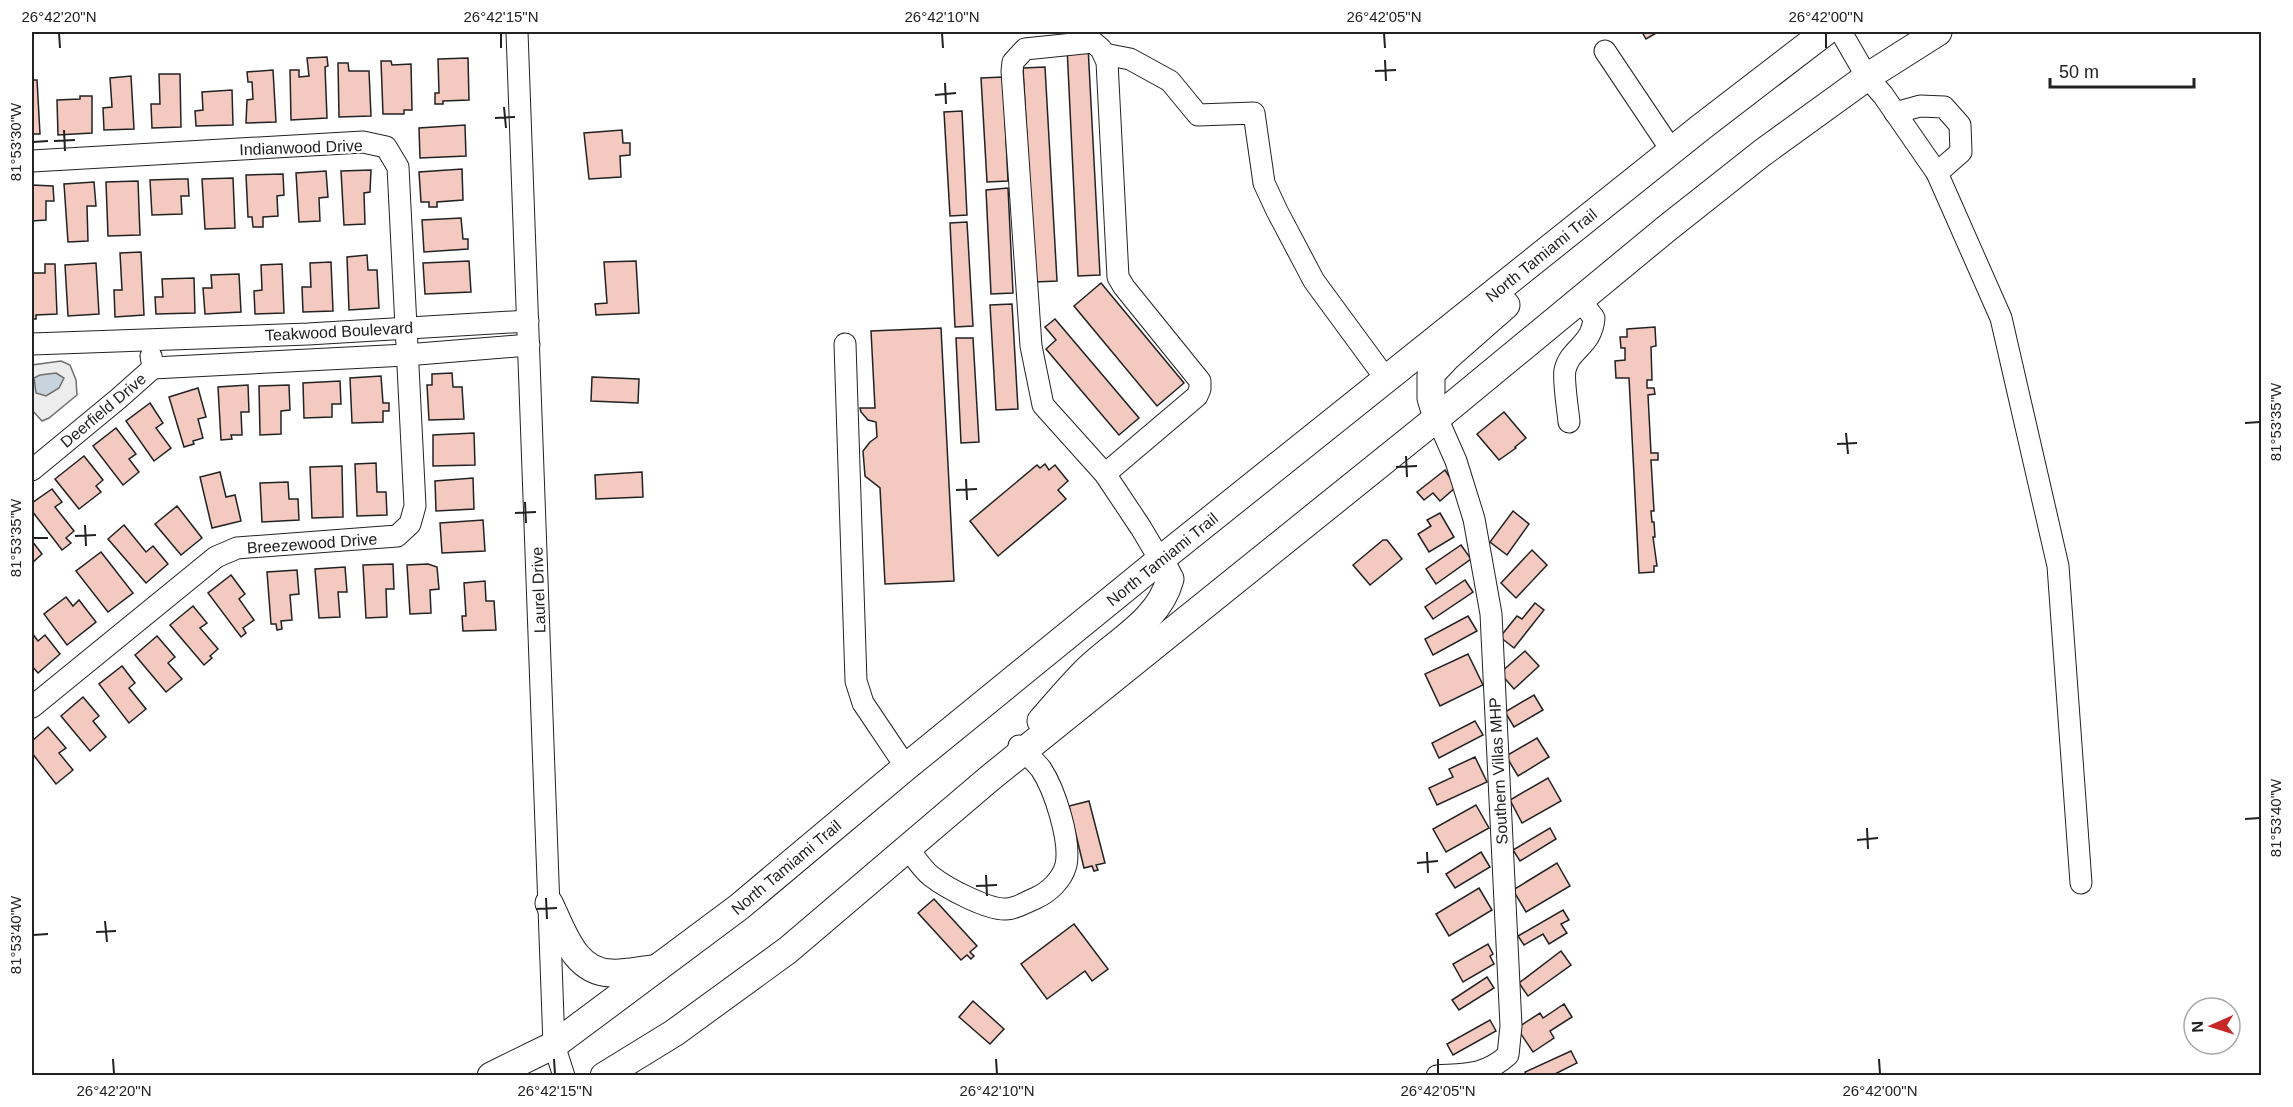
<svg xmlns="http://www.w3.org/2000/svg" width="2293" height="1107" font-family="Arial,sans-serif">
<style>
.parking{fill:#ededed;stroke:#6f6f6f;stroke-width:1.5}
.water{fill:#c7d3dd;stroke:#6f6f6f;stroke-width:1.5}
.building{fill:#f3c9c0;stroke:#222;stroke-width:1.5}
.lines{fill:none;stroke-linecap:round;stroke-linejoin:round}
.minor-casing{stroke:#222;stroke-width:23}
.major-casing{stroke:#222;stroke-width:29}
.minor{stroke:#fff;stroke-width:21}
.major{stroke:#fff;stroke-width:27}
.ticks{fill:none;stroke:#222;stroke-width:2}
.labels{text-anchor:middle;stroke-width:4.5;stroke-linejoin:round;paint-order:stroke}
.street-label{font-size:16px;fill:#222;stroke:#fff}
.neatline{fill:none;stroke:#222;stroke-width:2}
.ticks-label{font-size:15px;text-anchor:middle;fill:#222}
</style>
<rect width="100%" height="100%" fill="#fff"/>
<path class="parking" d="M61,361L70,365L76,380L77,395L49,418L42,421L32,410V365Z"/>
<path class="water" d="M56,373L64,378L59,388L46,396L36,393L34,378L40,375Z"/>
<g class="building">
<path d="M1642,32H1658L1646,39Z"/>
<path d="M1088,46L1100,275L1078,276L1067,47Z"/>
<path d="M327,57L328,66L325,67L327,118L291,120L290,70H299V77L309,76L307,58Z"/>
<path d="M468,58L469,100L443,101V104H435V93H439L438,59Z"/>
<path d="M381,61H391L392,65L411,64L412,110H404V114H383Z"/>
<path d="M338,63H348L349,71H369L371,116L339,117Z"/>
<path d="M1045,67L1057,281L1035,282L1023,68Z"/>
<path d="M273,70L276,122L246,123L247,100L253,99L252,82H248L247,72Z"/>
<path d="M159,74H180L181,127L152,128L151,104H160Z"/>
<path d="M131,76L134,129L104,130L103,108L112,107L110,78Z"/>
<path d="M1003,77L1008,181L987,182L981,78Z"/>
<path d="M32,80H37L40,134H32Z"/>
<path d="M232,90L233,125L196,126L195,111L203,110L202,92Z"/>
<path d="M80,96H92V133L58,135L57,100L80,99Z"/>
<path d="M962,111L967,215L950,216L944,112Z"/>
<path d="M465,125L466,156L420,158L419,128Z"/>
<path d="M622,130L623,143H630V155L620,156L621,177L589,179L584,133Z"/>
<path d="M462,169L463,200L437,202V207H429V202H421L419,172Z"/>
<path d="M371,170L370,192L364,193L365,224L344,225L341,171Z"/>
<path d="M326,171L328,197L319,198L320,221L299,222L296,173Z"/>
<path d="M283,174L284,195L277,196L278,216L263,217V227H253L252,217H248L246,175Z"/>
<path d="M233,178L235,228L205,229L202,179Z"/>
<path d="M180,179H188L189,196H181L182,214L152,215L150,180Z"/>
<path d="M138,181L140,235L108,236L106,182Z"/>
<path d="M94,182L96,206H87L88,241L68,242L64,184Z"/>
<path d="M32,185L53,186L54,201H46V220L32,221Z"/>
<path d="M1008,188L1013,293L991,294L986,190Z"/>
<path d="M461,218L463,239H468V249L424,252L422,220Z"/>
<path d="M967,222L973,326L955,327L950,223Z"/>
<path d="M141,252L144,315L115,317L114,290H122L120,253Z"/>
<path d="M367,255L368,270H377L379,308L349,310L347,257Z"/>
<path d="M469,261L471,292L425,294L423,263Z"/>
<path d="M636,261L639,313L596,315L595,304L607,303L604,262Z"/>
<path d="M331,262L333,311L303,312L302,287H311L310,263Z"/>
<path d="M96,263L99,314L68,316L65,265Z"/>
<path d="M45,264H55L57,314L36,315V319H32V273H45Z"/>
<path d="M282,264L284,313L255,314L254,291L262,290L261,265Z"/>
<path d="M239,274L241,312L205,314L203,288H212L211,275Z"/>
<path d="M194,278L195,313L156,314L155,297H163L162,279Z"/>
<path d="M1101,283L1184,383L1157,406L1074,306Z"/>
<path d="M1012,304L1018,409L996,410L990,305Z"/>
<path d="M1055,319L1139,418L1119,435L1046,349L1056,340L1045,327Z"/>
<path d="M1655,327L1656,346L1651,347L1652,380H1647V388H1654L1655,394L1648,395L1651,453H1658V460H1651L1654,511H1651L1652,522H1654L1655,537H1653L1657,566H1654V572L1639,573L1629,378H1616L1615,361L1625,360V348H1621L1620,337H1627V329Z"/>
<path d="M941,328L954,581L885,584L880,488L865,476L863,451L870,442L877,437L876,422L868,420L861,412L860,408H875L871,331Z"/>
<path d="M956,338H973L979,442L961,443Z"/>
<path d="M452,373L453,387H462L464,419L429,420L427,385H432V374Z"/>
<path d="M381,376L383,403H389V411H383V422L352,423L350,378Z"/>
<path d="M592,377L639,379L638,403L591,401Z"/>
<path d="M340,381L341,404H332V417L304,418L303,383Z"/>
<path d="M248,385L249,412H241L242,435H231L232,439L221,440L218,387Z"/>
<path d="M289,385L290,410L281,411V434L260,435L259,386Z"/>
<path d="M198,388L206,417L198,419L203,438L193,441L194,444L184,447L169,397Z"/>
<path d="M150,403L163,423L156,428L171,448L154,461L126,421Z"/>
<path d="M1504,412L1526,438L1515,447L1516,448L1499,460L1477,434Z"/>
<path d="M116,428L136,454L129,459L139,472L123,485L93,446Z"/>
<path d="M474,433L475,465L433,466V435Z"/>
<path d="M84,456L103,480L96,486L101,492L79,509L55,479Z"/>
<path d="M376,463L377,492H386L387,515L357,516L355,464Z"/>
<path d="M1045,464L1049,470L1055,465L1068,481L1058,490L1066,499L998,556L970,521L1037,465L1040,468Z"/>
<path d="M342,466L343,517L312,518L310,467Z"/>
<path d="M1445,470L1456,487L1440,501L1433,493L1424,500L1417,492Z"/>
<path d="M220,472L226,497L235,495L241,521L212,528L200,477Z"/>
<path d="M642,472L643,497L596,499L595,475Z"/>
<path d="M473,478L474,509L436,511L435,481Z"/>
<path d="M288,482L289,499H298L299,520L262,522L260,483Z"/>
<path d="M52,489L62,502L55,507L74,531L66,538L71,543L62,550L32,511V503Z"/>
<path d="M177,506L202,538L181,555L155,524Z"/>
<path d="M1513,511L1529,524L1507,555L1490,542Z"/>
<path d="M1440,513L1454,537L1429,552L1418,534L1431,526L1427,520Z"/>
<path d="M483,520L485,551L442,553L440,523Z"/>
<path d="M124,525L146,552L153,546L168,564L146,583L108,539Z"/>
<path d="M1383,540H1387L1402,559L1370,585L1353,565Z"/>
<path d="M32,541L42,554L32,563Z"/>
<path d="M1461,545L1471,559L1436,584L1426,569Z"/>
<path d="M1532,550L1547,565L1516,598L1501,583Z"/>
<path d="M101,552L133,593L108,612L76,571Z"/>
<path d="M393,564L394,589H386L387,617L366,618L363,565Z"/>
<path d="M428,564L437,567L439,589L430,590L431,613L410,614L407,565Z"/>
<path d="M345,567L347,592H338L340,617L319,618L315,569Z"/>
<path d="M297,570L299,594L290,595L292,620L281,621L282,629L277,630L276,624H271L267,572Z"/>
<path d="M231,575L245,594L239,599L254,620L243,628L246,633L241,637L208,593Z"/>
<path d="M1465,580L1473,592L1433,619L1425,607Z"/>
<path d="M485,581L486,601H494L496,630L463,631L462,616H466L464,583Z"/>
<path d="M66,597L73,606L79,600L96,622L67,645L44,614Z"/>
<path d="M1535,603L1544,610L1514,648L1500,637L1517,616L1522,619Z"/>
<path d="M193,606L207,623L200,628L218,649L210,656L212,658L204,665L170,625Z"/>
<path d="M1468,616L1477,631L1433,655L1425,639Z"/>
<path d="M32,633L38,641L45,635L60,654L38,673L32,666Z"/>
<path d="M157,636L175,657L168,663L182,679L166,692L135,655Z"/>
<path d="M1525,651L1539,666L1514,689L1500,673Z"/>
<path d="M1468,654L1483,685L1440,706L1425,674Z"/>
<path d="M122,666L135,683L129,688L146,709L129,723L99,684Z"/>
<path d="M1534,695L1543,710L1514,727L1505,712Z"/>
<path d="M83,697L99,716L93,721L106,737L90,751L61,716Z"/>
<path d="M1475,721L1483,735L1439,758L1432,743Z"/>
<path d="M48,727L66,748L59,753L73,770L56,784L32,753V741Z"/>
<path d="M1537,738L1549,757L1518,776L1506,756Z"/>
<path d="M1475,757L1487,782L1437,805L1429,788L1453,777L1449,769Z"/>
<path d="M1548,778L1561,801L1522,823L1510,800Z"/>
<path d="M1089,801L1105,863L1096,865L1098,870L1094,871L1092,866L1084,868L1069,806Z"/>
<path d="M1476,805L1489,828L1446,852L1433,829Z"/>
<path d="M1550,828L1556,839L1520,861L1513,850Z"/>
<path d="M1481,852L1490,867L1455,888L1446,874Z"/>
<path d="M1557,863L1570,886L1526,912L1513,890Z"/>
<path d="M1479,888L1492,910L1449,936L1436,914Z"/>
<path d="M934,899L977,946L970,952L974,956L971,959L967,955L961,960L918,913Z"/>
<path d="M1563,910L1569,920L1561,924L1567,933L1549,944L1543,934L1524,945L1518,936Z"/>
<path d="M1074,924L1108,969L1092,981L1085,971L1047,999L1021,964Z"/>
<path d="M1488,944L1493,954L1490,956L1494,964L1463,982L1453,964Z"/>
<path d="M1561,951L1571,965L1528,996L1519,983Z"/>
<path d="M1487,977L1494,988L1459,1010L1452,1000Z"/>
<path d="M973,1001L1004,1029L990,1044L959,1017Z"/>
<path d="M1564,1004L1572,1017L1550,1031L1554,1038L1533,1052L1517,1028L1540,1013L1543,1018Z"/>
<path d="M1490,1020L1496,1031L1453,1055L1447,1044Z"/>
<path d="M1571,1051L1577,1063L1551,1076H1527L1525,1072Z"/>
</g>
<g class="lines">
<defs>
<g id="minor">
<path d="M517,32L554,1045L564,1076"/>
<path d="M1841,32L1867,77L1883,95L1937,173L2001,318L2058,566L2081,883"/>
<path d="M1605,51L1672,151"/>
<path d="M1104,54L1130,59L1170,81L1198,115L1254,113L1264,183L1277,211L1314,281L1386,379"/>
<path d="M1895,113L1920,106L1944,107L1960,125L1961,152L1937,173"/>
<path d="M32,161L363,142L386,147L398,167L415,506L410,524L397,536L237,548L216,557L32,707"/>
<path d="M32,344L308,334L528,321"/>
<path d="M845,344L856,681L863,703L906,767"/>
<path d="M153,368L406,355L529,345"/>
<path d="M1569,422C1568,410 1563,381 1565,370C1570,348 1592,346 1594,318L1580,300"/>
<path d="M32,470L118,399L153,368L151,356"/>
<path d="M1105,474L1197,396L1200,389V381L1124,287L1118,277L1107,62L1101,49L1093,42L1025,49L1013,62L1012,71L1031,346L1043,405L1105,474L1141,528L1160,560"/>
<path d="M908,849C915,857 922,869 931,876C946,888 988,910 1006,909C1016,909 1026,902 1036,898C1049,892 1062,880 1066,865C1071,841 1055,790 1041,769C1035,761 1026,754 1019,746"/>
<path d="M1437,1076C1465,1074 1485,1076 1508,1055L1511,1026L1491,614L1474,519L1456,461L1437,418"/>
</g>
<g id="major">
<path d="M1437,418L1431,398V374L1448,356L1506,305"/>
<path d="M1041,721C1055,705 1069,688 1084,673C1113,643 1159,622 1170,579L1160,560"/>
<path d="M549,903C563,931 574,972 611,973C625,974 640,970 653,969"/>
<path d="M491,1076L554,1045L739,907L906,767L1160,560L1700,128L1825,32"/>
<path d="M604,1076L674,1033L788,950L990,778L1437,418L1666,229L1762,153L1867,77L1938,32"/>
</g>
</defs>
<use href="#minor" class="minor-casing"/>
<use href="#major" class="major-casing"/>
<use href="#minor" class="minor"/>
<use href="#major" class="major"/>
</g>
<path class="ticks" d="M59,33L60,48M501,33V48M942,33L943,48M1384,33L1385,48M1826,33V48M1385,60L1386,81M1375,71L1396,70M945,83L946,104M935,95L956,93M504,107L506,128M495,118L515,117M64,130L65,151M54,141L75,140M33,142L48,141M2245,423L2260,422M1846,433L1848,454M1837,444L1857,443M1406,456L1407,477M1396,467L1417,466M966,479L967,500M956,490L977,489M525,502L526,523M515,513L536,512M85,525L86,546M75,536L96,535M33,538H48M2245,819L2260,818M1867,828L1868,849M1857,840L1878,838M1427,852L1428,873M1417,863L1438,861M986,875L987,896M976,886L997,885M546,898L547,919M536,909L557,908M105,921L107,942M96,932L116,931M33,935L48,934M113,1059L114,1074M554,1059L555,1074M996,1059L997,1074M1438,1059V1074M1879,1059L1880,1074"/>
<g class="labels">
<g class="street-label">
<text transform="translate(301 147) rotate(-2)" y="6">Indianwood Drive</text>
<text transform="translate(1541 255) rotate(-39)" y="6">North Tamiami Trail</text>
<text transform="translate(339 331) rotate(-3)" y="6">Teakwood Boulevard</text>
<text transform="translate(103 410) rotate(-40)" y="6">Deerfield Drive</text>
<text transform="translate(312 543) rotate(-4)" y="6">Breezewood Drive</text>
<text transform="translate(1162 559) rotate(-39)" y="6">North Tamiami Trail</text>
<text transform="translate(538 590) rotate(-92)" y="6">Laurel Drive</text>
<text transform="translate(1498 771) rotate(-93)" y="6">Southern Villas MHP</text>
<text transform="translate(786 867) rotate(-40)" y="6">North Tamiami Trail</text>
</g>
</g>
<rect width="2293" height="1107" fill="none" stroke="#ffffff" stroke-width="66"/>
<g transform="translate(2212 1026) rotate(267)"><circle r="28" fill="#ffffff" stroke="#a7a7a7" stroke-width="1.5"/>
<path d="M0-4.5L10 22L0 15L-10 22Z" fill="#c62828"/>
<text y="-9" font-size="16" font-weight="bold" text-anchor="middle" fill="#222222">N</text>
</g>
<path d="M2050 78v9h144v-9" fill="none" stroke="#222222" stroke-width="3"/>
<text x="2059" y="78" font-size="18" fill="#222222" stroke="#ffffff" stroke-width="4.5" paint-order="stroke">50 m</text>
<rect x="33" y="33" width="2227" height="1041" class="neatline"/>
<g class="ticks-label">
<text x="59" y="22">26°42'20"N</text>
<text x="501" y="22">26°42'15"N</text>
<text x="942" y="22">26°42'10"N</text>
<text x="1384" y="22">26°42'05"N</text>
<text x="1826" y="22">26°42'00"N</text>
<text transform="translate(16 142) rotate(-90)" y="5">81°53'30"W</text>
<text transform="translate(2276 422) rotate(-90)" y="5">81°53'35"W</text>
<text transform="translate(16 538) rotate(-90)" y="5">81°53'35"W</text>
<text transform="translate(2276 818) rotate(-90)" y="5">81°53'40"W</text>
<text transform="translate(16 935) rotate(-90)" y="5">81°53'40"W</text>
<text x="114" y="1096">26°42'20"N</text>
<text x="555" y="1096">26°42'15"N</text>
<text x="997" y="1096">26°42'10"N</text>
<text x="1438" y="1096">26°42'05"N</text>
<text x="1880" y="1096">26°42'00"N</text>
</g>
</svg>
